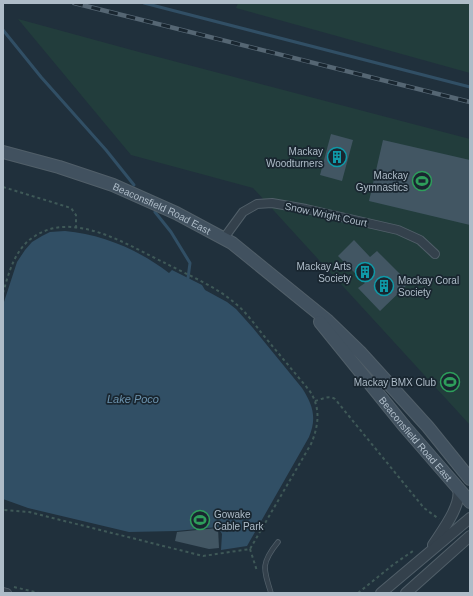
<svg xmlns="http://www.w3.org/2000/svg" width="473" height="596" font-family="Arial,sans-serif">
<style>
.green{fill:#223d3c}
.water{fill:#314f65}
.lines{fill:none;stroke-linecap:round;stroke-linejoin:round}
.stream{stroke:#314f65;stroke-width:3}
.building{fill:#425663}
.service-casing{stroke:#515f69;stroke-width:5.5}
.minor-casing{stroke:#515f69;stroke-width:10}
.tertiary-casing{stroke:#515f69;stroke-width:12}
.secondary-casing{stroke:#515f69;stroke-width:14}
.path{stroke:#3f5958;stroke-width:2;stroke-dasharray:3 3;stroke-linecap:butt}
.service{stroke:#34414c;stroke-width:4}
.minor{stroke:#34414c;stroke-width:8}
.tertiary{stroke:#34414c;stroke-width:10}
.secondary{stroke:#41515f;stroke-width:12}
.rail-casing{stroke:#556673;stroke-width:4.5}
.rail{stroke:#192630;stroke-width:3;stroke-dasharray:9;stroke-linecap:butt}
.labels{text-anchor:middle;stroke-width:3.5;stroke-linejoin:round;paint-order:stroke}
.poi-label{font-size:10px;fill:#aebcc8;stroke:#192630;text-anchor:end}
.street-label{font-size:10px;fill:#aebcc8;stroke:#192630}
.water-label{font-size:11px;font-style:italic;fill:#6c93ae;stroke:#192630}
</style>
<rect width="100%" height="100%" fill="#20303c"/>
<g class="green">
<path d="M238,3H470V73L236,8Z"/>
<path d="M18,19L139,52L470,139V425L253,188L131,155Z"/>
</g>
<path class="water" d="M65,231C102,234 139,250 169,273L172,270L202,285L205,290L227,302L236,309L253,328L302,388C313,405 317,418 309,437L247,546L221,550L222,534L218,527L176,531L129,532L28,508L3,499V305L17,262L25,250L32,242L42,236L50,232Z"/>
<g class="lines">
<g class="stream">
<path d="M144,3L470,87"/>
<path d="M3,30L41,77L106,150L134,185"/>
<path d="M155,212L171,232L190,263L188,278"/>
</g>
</g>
<g class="building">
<path d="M331,134L353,140L342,181L320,175Z"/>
<path d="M383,140L470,160V225L369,201Z"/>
<path d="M354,240L370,257L377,251L409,283L380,311L358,288L365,283L338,256Z"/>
<path d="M218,528L219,548L209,549L175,541L177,532Z"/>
</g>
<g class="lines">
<defs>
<path id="service" d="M271,593C263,568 261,563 278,542"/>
<g id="minor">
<path d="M224,238L243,212L257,204L272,203L306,209L398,230L420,240L435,254"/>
<path d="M3,592L7,593"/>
</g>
<g id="tertiary">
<path d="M433,545C442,531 462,505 458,489"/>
<path d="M381,593L470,518"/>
<path d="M406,593L470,536"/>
</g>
<g id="secondary">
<path id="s1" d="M3,152L59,167L113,185L176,213L232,243L328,321L360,352L428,427L470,479"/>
<path id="s2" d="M320,322L405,427L470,502"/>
</g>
</defs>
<use href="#service" class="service-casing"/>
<use href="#minor" class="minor-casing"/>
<use href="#tertiary" class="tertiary-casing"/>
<use href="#secondary" class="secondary-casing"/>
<g class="path">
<path d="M3,187L71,208L76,215V228"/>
<path d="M3,293C9,272 15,248 35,236C75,210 129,246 165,263C188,275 217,287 236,304C247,313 255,325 264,336C279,354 294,372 309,390C321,407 319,425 311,444L250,549L203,556L29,512L3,510"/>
<path d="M315,401C322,399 329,395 335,399L424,508L439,519"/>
<path d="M250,549L257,571"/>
<path d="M14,587L39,593"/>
<path d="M358,593L394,564L413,551"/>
</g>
<use href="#service" class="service"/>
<use href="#minor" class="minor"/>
<use href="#tertiary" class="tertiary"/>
<use href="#secondary" class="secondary"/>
<defs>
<path id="rail" d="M74,3L470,102"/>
</defs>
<use href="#rail" class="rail-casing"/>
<use href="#rail" class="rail"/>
</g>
<defs>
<symbol id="building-ring" viewBox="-11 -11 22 22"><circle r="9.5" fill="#192630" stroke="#0f9aa8" stroke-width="1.5"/><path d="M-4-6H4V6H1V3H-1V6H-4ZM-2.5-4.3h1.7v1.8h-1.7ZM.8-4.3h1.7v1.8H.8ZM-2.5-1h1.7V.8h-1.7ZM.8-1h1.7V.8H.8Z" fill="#0f9aa8"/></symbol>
<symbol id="stadium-ring" viewBox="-11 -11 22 22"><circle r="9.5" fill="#192630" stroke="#2e9e5b" stroke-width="1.5"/><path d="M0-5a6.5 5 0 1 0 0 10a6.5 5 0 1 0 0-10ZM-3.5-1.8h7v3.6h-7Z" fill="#2e9e5b"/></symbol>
</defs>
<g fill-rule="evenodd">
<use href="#building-ring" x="326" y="146" width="22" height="22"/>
<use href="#stadium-ring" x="411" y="170" width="22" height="22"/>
<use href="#building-ring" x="354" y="261" width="22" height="22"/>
<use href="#building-ring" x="373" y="275" width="22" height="22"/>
<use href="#stadium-ring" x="439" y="371" width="22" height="22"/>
<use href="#stadium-ring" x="189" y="509" width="22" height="22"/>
</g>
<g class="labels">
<g class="poi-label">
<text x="323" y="155">Mackay<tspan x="323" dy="12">Woodturners</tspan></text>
<text x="408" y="179">Mackay<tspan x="408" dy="12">Gymnastics</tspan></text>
<text x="351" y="270">Mackay Arts<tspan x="351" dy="12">Society</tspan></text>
<text x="398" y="284" text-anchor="start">Mackay Coral<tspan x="398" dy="12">Society</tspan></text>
<text x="436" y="386">Mackay BMX Club</text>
<text x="214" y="518" text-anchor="start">Gowake<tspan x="214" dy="12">Cable Park</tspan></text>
</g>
<g class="street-label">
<text dy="4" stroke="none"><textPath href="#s1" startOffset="169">Beaconsfield Road East</textPath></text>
<text transform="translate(326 214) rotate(12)" y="4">Snow Wright Court</text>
<text dy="4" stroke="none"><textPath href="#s2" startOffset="151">Beaconsfield Road East</textPath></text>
</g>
<g class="water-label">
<text x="133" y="403">Lake Poco</text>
</g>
</g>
<rect width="473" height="596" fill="none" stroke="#aebcc8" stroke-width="8"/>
</svg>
